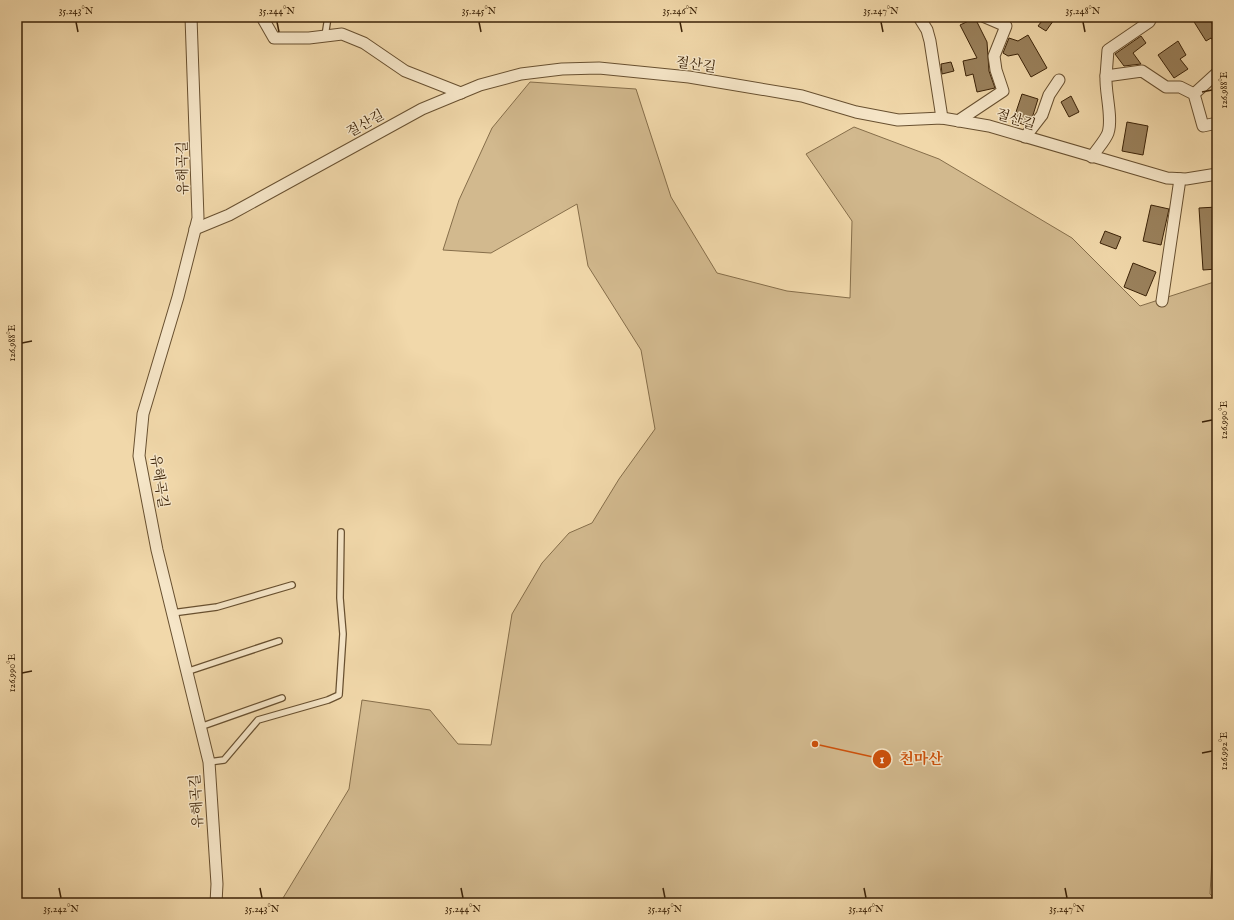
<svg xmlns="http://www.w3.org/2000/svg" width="1234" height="920" font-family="'IM FELL English','Noto Serif KR',serif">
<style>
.green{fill:#d2b98e;stroke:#866e4a}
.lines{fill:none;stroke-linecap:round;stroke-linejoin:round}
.stream{stroke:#836a48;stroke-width:3.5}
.building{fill:#9a815c;stroke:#3b2207}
.service-casing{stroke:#685030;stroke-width:8}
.minor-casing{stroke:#685030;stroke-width:13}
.service{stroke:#f6e6c8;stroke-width:5.5}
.minor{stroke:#f6e6c8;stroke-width:11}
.ticks{fill:none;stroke:#3b2207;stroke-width:1.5}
.labels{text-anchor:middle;stroke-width:3;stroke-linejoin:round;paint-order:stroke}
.street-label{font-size:14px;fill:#3b2207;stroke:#f6e6c8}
.leader{fill:none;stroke:#ce510b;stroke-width:1.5}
.callout-dot{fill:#ce510b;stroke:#f6e6c8;stroke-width:1.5}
.mark-label{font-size:12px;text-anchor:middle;font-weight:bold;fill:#fff}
.callout-label{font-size:15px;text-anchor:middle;font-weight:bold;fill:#ce510b;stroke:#f6e6c8;stroke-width:3;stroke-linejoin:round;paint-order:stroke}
.neatline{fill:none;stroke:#3b2207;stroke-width:1.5}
.ticks-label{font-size:10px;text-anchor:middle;fill:#3b2207}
</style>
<rect width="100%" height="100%" fill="#f1d8aa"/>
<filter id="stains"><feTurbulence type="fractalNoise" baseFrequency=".005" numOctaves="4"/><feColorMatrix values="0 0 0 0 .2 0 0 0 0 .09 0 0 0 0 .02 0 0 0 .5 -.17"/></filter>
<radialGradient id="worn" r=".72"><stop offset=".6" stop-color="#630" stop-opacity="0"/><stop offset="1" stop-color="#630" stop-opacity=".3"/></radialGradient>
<path class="green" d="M530,82L636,89L671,197L717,273L787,291L850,298L852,221L806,154L854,127L939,159L1072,238L1140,306L1217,281V821L1214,823L1210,894L1217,900V903H280L349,789L362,700L430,710L458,744L491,745L512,614L542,563L569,533L592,523L619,479L655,429L641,350L588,266L577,204L491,253L443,250L459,200L492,128Z"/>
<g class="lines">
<path class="stream" d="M17,895L23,903"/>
</g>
<g class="building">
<path d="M1045,17H1056L1046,31L1038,26Z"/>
<path d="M1191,17H1208L1217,31V45L1211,38L1206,41Z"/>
<path d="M975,18L987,42L989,71L995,88L977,92L973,74L966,76L963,61L977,58L960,25Z"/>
<path d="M1028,35L1047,68L1031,77L1018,54L1008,56L1003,53L1009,38L1018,41Z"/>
<path d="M1141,36L1146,43L1133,53L1141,64L1124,66L1115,54Z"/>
<path d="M1178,41L1186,55L1180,59L1188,69L1174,78L1158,55Z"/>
<path d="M951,62L954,71L942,74L941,64Z"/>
<path d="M1022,94L1038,99L1033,115L1030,119L1027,118L1025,125L1013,121Z"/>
<path d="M1071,96L1079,112L1069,117L1061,102Z"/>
<path d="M1127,122L1148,126L1143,155L1122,151Z"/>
<path d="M1151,205L1169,209L1161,245L1143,241Z"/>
<path d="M1217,207V269L1203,270L1199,208Z"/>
<path d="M1105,231L1121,237L1116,249L1100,243Z"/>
<path d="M1133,263L1156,272L1146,296L1124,287Z"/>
</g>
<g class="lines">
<defs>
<g id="service">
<path d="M325,36L328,17"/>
<path d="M172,613L217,607L292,585"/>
<path d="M186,672L279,641"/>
<path d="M200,727L282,698"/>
<path d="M209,762L224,760L258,720L328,700L339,695L343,634L340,598L341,532"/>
</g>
<g id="minor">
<path d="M191,17L198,218L178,297L143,414L139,456L157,550L209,762L217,884L216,903"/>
<path d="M262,17L274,38H309L342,34L364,43L405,71L461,93"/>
<path d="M919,17L927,30L930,41L942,118"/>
<path d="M1106,76L1108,50L1149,22L1152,17"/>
<path d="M1194,94L1217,73"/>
<path d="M958,121L1003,91L996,70L994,56L1006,26L985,17"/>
<path d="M1025,137L1042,115L1049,95L1059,80"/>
<path d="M1092,157C1096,150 1105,141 1108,133C1113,118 1105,93 1106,76L1142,71L1166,87H1180L1194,94L1203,126L1217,123"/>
<path d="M195,229L229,215L422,109L480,85L521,74L562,69L599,68L689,77L802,96L856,112L898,120L942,118L989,126L1167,178L1186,179L1217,174"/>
<path d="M1162,301L1180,179"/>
</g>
</defs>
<use href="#service" class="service-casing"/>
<use href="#minor" class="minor-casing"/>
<use href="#service" class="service"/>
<use href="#minor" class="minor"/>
</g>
<path class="ticks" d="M76,22L78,32M277,22L279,32M479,22L481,32M680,22L682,32M881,22L883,32M1083,22L1085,32M1202,92L1212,90M22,343L32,341M1202,422L1212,420M22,673L32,671M1202,753L1212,751M59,888L61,898M260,888L262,898M461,888L463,898M663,888L665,898M864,888L866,898M1065,888L1067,898"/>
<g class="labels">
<g class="street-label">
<text transform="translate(696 64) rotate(8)" y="5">절산길</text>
<text transform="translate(1016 119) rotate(17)" y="5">절산길</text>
<text transform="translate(365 123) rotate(-29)" y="5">절산길</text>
<text transform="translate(182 168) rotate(-91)" y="5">유해곡길</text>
<text transform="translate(160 481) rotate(81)" y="5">유해곡길</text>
<text transform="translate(196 801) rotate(-94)" y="5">유해곡길</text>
</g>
</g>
<path class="leader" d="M815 744L882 759"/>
<g class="callout-dot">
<circle cx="815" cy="744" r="4"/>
<circle cx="882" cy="759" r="10"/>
</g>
<g class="mark-label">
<text x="882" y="763">1</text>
</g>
<g class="callout-label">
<text x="921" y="764">천마산</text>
</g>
<rect width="1234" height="920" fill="none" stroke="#f1d8aa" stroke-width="44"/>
<rect x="22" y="22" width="1190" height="876" class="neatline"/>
<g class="ticks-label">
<text x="76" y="14">35.243°N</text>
<text x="277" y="14">35.244°N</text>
<text x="479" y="14">35.245°N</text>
<text x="680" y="14">35.246°N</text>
<text x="881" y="14">35.247°N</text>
<text x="1083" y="14">35.248°N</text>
<text transform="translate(1223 90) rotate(-90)" y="4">126.988°E</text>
<text transform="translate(11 343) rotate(-90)" y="4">126.988°E</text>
<text transform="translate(1223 420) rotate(-90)" y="4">126.990°E</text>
<text transform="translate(11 673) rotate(-90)" y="4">126.990°E</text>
<text transform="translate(1223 751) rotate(-90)" y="4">126.992°E</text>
<text x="61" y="912">35.242°N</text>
<text x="262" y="912">35.243°N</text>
<text x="463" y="912">35.244°N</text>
<text x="665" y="912">35.245°N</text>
<text x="866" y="912">35.246°N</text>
<text x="1067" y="912">35.247°N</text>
</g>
<rect width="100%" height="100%" filter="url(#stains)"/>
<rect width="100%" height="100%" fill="url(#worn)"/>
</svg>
